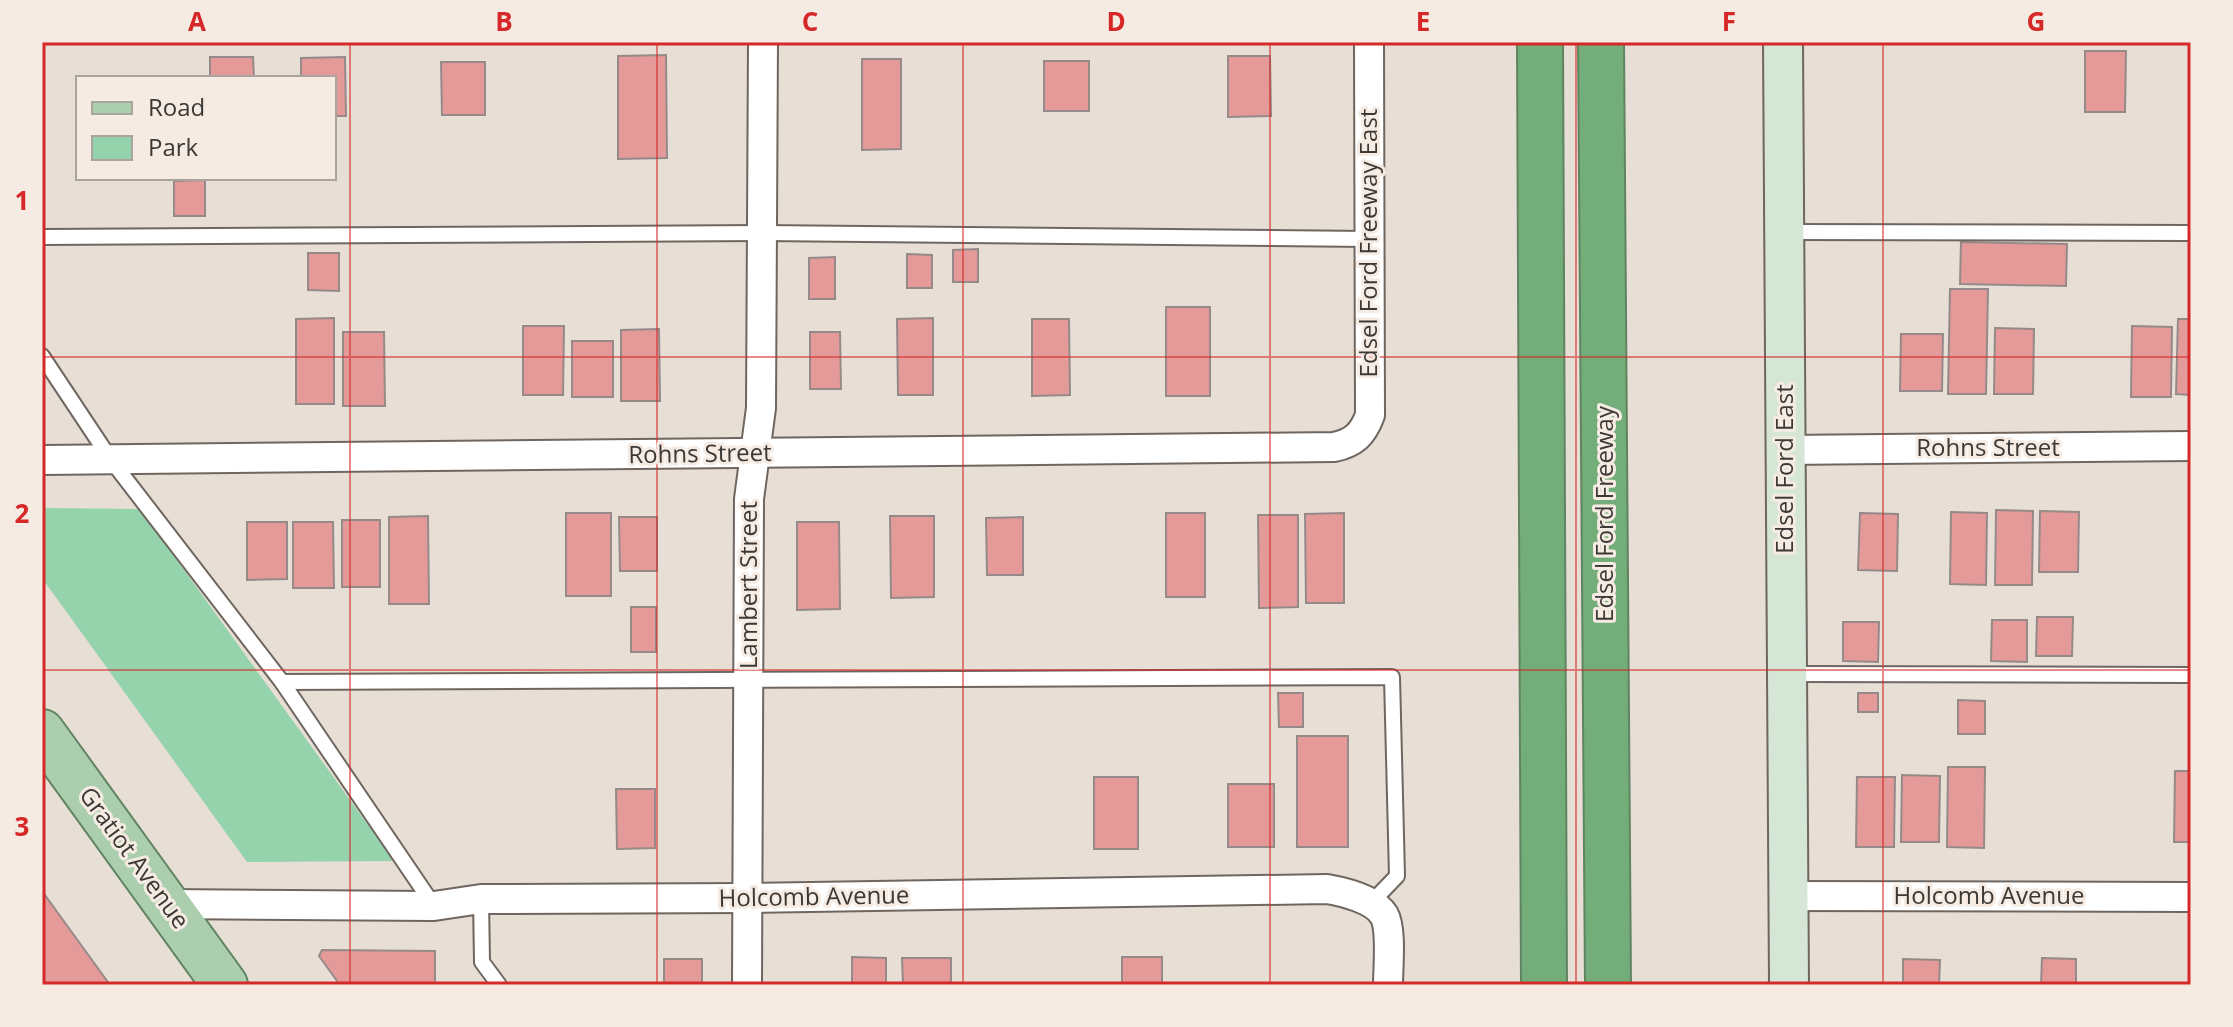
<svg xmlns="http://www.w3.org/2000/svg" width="2233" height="1027" font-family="'Open Sans',sans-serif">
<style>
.green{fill:#95d3ad}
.building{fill:#e49a99;stroke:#968a89;stroke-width:2}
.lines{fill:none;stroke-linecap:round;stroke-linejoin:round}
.lane-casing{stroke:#6f665f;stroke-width:18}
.street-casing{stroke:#6f665f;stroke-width:32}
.secondary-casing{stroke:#6f665f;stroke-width:42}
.primary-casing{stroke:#608461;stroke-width:48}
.highway-casing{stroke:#608461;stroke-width:48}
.lane{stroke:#fff;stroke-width:14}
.street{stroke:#fff;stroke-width:28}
.secondary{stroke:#d5e6d7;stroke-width:38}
.primary{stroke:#abceaf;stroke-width:44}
.highway{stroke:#73ad79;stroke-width:44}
.grid{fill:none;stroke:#d62828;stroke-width:2;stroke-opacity:0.55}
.labels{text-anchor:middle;stroke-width:6;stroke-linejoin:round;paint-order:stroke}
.street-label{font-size:24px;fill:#3c3835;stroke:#f5ebe2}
.neatline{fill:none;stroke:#d62828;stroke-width:3}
.grid-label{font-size:26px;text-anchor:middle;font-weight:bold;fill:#d62828}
</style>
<rect width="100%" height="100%" fill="#e7ded5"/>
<path class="green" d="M42,508L140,509L394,861L247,862L42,578Z"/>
<g class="building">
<path d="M2085,51H2126L2125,112H2085Z"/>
<path d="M666,55L667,158L618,159V56Z"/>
<path d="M1228,56H1270L1271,116L1228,117Z"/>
<path d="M210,57H253L254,78H210Z"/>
<path d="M345,57L346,116H334V78H301V58Z"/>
<path d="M862,59H901V149L862,150Z"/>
<rect x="1044" y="61" width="45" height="50"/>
<path d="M441,62H485V115H442Z"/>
<path d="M205,180V216H174V181Z"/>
<path d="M1961,242L2067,244L2066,286L1960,284Z"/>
<path d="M978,249V282H953V250Z"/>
<path d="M308,253H339V291L308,290Z"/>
<path d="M907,254L932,255V288H907Z"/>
<path d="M835,257V299H809V258Z"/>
<path d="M1950,289H1988L1986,394H1948Z"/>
<rect x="1166" y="307" width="44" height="89"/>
<path d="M334,318V404H296V319Z"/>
<path d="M933,318V395H898L897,319Z"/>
<path d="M1032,319H1069L1070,395L1032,396Z"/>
<path d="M2178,319H2191V395L2176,394Z"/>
<path d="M523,326H564L563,395H523Z"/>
<path d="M2132,326L2172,327L2171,397H2131Z"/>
<path d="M1995,328L2034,329L2033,394H1994Z"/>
<path d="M659,329L660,401H621V330Z"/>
<path d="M343,332H384L385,406H343Z"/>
<path d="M810,332H840L841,389H810Z"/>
<path d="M1901,334H1943L1942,391H1900Z"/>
<rect x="572" y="341" width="41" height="56"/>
<path d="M1996,510L2033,511L2032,585H1995Z"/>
<path d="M2040,511L2079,512L2078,572H2039Z"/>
<path d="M1951,512L1987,513L1986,585L1950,584Z"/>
<rect x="566" y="513" width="45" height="83"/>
<rect x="1166" y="513" width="39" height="84"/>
<path d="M1344,513V603H1306L1305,514Z"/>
<path d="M1860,513L1898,514L1897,571L1858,570Z"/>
<path d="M1258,515H1298V607L1259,608Z"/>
<path d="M428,516L429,604H389V517Z"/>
<path d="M890,516H934V597L891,598Z"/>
<path d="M619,517H657V571H620Z"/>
<path d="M1023,517V575H987L986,518Z"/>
<rect x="342" y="520" width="38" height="67"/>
<path d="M247,522H287V579L247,580Z"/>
<path d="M293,522H333L334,588H293Z"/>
<path d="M797,522H839L840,609L797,610Z"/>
<rect x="631" y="607" width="25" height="45"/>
<path d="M2037,617H2073L2072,656H2036Z"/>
<path d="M1992,620H2027V662L1991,661Z"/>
<path d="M1843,622H1879L1878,662L1843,661Z"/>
<path d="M1278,693H1303V727H1279Z"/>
<rect x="1858" y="693" width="20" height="19"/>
<path d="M1958,700L1985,701V734H1958Z"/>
<rect x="1297" y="736" width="51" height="111"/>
<path d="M1948,767H1985L1984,848L1947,847Z"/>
<path d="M2175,771H2191V842H2174Z"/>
<path d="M1902,775L1940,776L1939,842H1901Z"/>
<rect x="1094" y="777" width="44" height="72"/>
<path d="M1857,777H1895L1894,847H1856Z"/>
<rect x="1228" y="784" width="46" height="63"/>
<path d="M616,789H655V848L617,849Z"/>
<path d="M42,891L110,985H42Z"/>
<path d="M322,950L435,951V985H340L319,956Z"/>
<path d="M852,957L886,958V985H852Z"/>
<rect x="1122" y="957" width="40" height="28"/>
<path d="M902,958H951V985H903Z"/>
<path d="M2042,958L2076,959V985H2041Z"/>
<rect x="664" y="959" width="38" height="26"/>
<path d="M1903,959L1940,960L1939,985H1903Z"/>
</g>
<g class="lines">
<defs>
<g id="lane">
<path d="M1787,232L2191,233"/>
<path d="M42,237L762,233L1369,239"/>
<path d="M42,356L111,460L282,682L434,906"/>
<path d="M1787,674L2191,675"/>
<path d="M282,682L1392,677L1397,876L1370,904"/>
<path d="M481,899L482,962L499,985"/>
</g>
<g id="street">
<path d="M1785,450L2191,446"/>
<path d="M42,460L1334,447C1354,443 1363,434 1370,415L1369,42"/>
<path d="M1787,896L2191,897"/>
<path d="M166,904L434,906L481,899L748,898L1327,889C1344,892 1374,899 1384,915C1392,929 1388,968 1388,985"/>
<path d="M747,985L749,499L761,408L763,42"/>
</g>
<path id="secondary" d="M1783,42L1789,985"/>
<path id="primary" d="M42,732L225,985"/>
<g id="highway">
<path d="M1540,42L1544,985"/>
<path d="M1601,42L1608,985"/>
</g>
</defs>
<use href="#lane" class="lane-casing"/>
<use href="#street" class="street-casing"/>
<use href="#secondary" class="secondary-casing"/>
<use href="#primary" class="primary-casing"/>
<use href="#highway" class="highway-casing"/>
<use href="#lane" class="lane"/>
<use href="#street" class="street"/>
<use href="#secondary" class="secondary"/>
<use href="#primary" class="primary"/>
<use href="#highway" class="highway"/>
</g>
<path class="grid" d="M350,42V985M657,42V985M963,42V985M1270,42V985M1576,42V985M1883,42V985M42,357H2191M42,670H2191"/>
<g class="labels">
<g class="street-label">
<text transform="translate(1369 243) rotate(-90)" y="8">Edsel Ford Freeway East</text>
<text x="1988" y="456">Rohns Street</text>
<text transform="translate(700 454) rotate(-1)" y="8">Rohns Street</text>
<text transform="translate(1785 469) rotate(-90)" y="8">Edsel Ford East</text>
<text transform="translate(1605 514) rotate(-90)" y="8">Edsel Ford Freeway</text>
<text transform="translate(749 585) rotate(-90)" y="8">Lambert Street</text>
<text transform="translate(134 858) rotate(54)" y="8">Gratiot Avenue</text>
<text x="1989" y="904">Holcomb Avenue</text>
<text transform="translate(814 897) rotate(-1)" y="8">Holcomb Avenue</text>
</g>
</g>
<rect width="2233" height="1027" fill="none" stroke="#f5ebe2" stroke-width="88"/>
<rect x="76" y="76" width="260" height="104" fill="#f5ebe2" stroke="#aba39d" stroke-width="2"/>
<rect x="92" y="102" width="40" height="12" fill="#abceaf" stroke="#aba39d" stroke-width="2"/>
<text x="148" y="116" font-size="24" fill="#3c3835">Road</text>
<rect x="92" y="136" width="40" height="24" fill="#95d3ad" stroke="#aba39d" stroke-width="2"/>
<text x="148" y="156" font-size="24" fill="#3c3835">Park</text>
<rect x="44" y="44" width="2145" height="939" class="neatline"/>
<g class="grid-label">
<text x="197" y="31">A</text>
<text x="504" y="31">B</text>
<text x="810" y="31">C</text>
<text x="1116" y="31">D</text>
<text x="1423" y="31">E</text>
<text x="1729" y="31">F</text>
<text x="2036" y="31">G</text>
<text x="22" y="210">1</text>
<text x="22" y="523">2</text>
<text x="22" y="836">3</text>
</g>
</svg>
